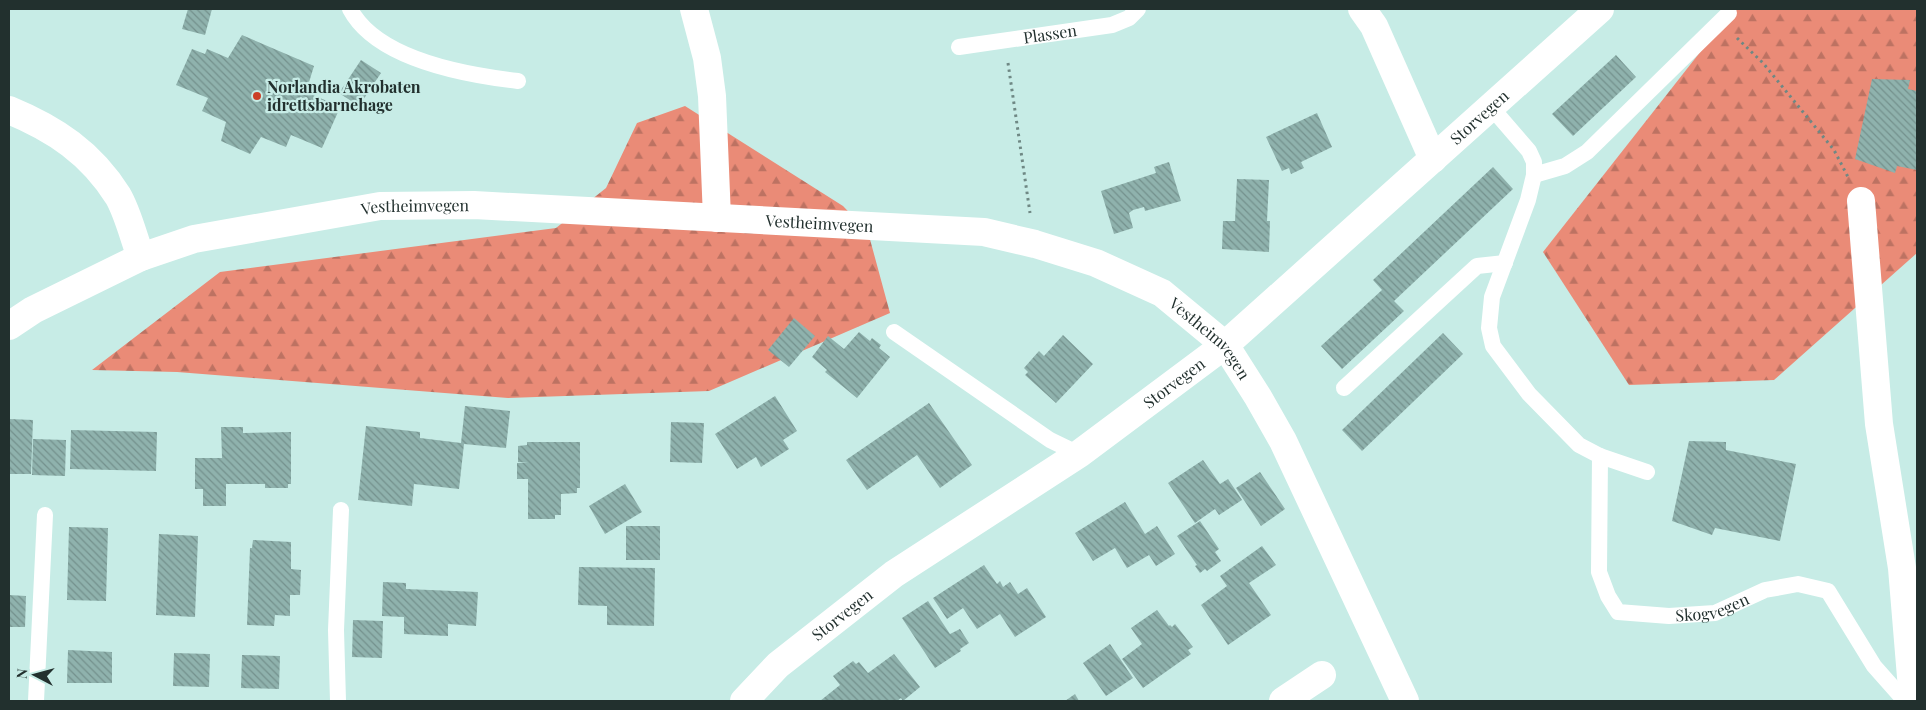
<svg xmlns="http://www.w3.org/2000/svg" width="1926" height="710" font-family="'Playfair Display',serif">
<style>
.forest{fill:url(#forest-firs)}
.building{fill:url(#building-back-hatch)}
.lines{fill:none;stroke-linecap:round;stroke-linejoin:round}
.path{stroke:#6f8884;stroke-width:3;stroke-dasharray:2.5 4;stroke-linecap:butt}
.lane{stroke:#fff;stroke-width:16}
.street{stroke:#fff;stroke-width:28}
.poi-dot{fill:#cb4027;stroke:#c7ece6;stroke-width:2}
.labels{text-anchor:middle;stroke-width:4.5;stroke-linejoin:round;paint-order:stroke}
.street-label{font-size:16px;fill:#22302e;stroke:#c7ece6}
.poi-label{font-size:16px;font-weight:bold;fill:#22302e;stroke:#c7ece6;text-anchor:start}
</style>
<defs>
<pattern id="forest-firs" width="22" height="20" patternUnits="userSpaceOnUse" patternTransform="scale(1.25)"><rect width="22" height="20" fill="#ea8b77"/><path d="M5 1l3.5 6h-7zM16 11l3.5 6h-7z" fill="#bd7262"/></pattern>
<pattern id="building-back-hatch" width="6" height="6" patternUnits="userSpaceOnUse" patternTransform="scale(1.25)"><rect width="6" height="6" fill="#8fb2ad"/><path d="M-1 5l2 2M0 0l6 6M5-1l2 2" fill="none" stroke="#74918d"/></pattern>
</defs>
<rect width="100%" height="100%" fill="#c7ece6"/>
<g class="forest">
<path d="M1734,9H1917V253L1774,380L1629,385L1543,252Z"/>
<path d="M685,106L843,206L868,232L890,313L709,391L508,398L177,372L92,370L220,272L556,228L606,188L637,123Z"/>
</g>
<g class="building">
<path d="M188,9H212L205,35L182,29Z"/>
<path d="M242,35L314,66L306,92L327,101L325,106L338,112L322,148L291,135L286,147L261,137L250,154L221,141L226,122L202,111L208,98L176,85L192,49L205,54L207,49L228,58Z"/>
<path d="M1616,55L1636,77L1573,136L1552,114Z"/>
<path d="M361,60L381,73L359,106L339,93Z"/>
<path d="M1872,79L1910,80L1908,89L1917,91V170L1897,166L1895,173L1855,159Z"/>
<path d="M1317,113L1332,147L1301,162L1304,168L1291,174L1289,168L1282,171L1266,137Z"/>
<path d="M1169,162L1181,201L1145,211L1144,207L1133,210L1129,213L1133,228L1114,234L1101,191L1156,173L1154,167Z"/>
<path d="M1493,167L1513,189L1394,301L1404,311L1342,369L1321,346L1382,290L1373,280Z"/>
<path d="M1237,179L1269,180L1267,221H1270L1269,252L1222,249L1223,221H1235Z"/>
<path d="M794,318L815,336L789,367L768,350Z"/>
<path d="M859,332L870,341L872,338L881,345L879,348L890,357L857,398L825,372L827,370L812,357L828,336L844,349Z"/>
<path d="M1443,333L1463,354L1362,451L1342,430Z"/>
<path d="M1063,335L1093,364L1056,403L1025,375L1028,372L1024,368L1039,351L1044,356Z"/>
<path d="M775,396L797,431L783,440L789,449L761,467L756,457L737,469L715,434Z"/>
<path d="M929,403L972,465L940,488L917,455L867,490L846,460Z"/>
<path d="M465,406L510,411L506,448L464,444L459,489L414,484L412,506L358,500L366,426L420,432V438L461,443Z"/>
<path d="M9,419L33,420L31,474H9Z"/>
<path d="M671,422L704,423L702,463L670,462Z"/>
<path d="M221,427H243V433L291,432V484H288V488H265V484H226V506H203V489H195V458H222Z"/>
<path d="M71,430L157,432L156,471L70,469Z"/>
<path d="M33,439L66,440L65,476L32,475Z"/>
<path d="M1689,441L1726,442V450L1796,464L1780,541L1715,528L1712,535L1672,521Z"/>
<path d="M527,442H580V488H577V493L561,494V515H555V519H528V479H517V463H528L518,462V446L527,445Z"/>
<path d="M1203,460L1220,484L1228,479L1242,500L1219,515L1215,509L1195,523L1168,483Z"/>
<path d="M1260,472L1285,509L1261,526L1236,488Z"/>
<path d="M625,484L642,512L605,534L589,506Z"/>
<path d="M1125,502L1145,534L1157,526L1175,554L1156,566L1149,555L1127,568L1115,548L1093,561L1075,533Z"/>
<path d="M1200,521L1219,549L1215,552L1221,561L1207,571L1205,569L1200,573L1195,566L1197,565L1177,536Z"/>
<rect x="626" y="526" width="34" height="34"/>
<path d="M69,527L108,528L106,601L67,600Z"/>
<path d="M159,534L198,536L195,617L156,615Z"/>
<path d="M253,540L291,542V569L301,570L300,595H290V616L275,615L274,626L247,625L250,548H252Z"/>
<path d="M1262,546L1276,565L1249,583L1271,615L1228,645L1201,605L1227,586L1220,576Z"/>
<path d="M984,565L997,584L1000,581L1003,587L1010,582L1018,594L1027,588L1046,617L1015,637L1000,614L977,629L963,608L947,619L933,598Z"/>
<path d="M579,567L655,568L654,626L607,625V606L578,605Z"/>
<path d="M383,582L406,583V589L478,592L476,626L448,624V636L404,634V617L382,616Z"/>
<path d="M9,595L26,596L25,627H9Z"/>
<path d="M928,601L950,634L960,629L969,643L960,649L961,651L935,668L902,618Z"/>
<path d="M1157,610L1169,626L1170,625L1172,627L1175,624L1193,647L1188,650L1191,654L1143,688L1122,659L1142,644L1131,628Z"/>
<path d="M353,620L383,621L382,658L352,657Z"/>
<path d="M1110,644L1133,678L1106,696L1083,663Z"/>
<path d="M68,650L112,652V683H67Z"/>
<path d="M174,653L210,654L209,687L173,686Z"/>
<path d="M894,654L920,687L903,701L901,698L897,701H820L840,685L833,676L853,661L856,664L859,662L868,673Z"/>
<path d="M242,655L280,656L279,689L241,688Z"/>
<path d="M1075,694L1079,701H1065Z"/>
</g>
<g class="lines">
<g class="path">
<path d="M1737,38L1763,63L1834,150L1848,177"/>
<path d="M1008,63L1030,213"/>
</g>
<g class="lane">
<path d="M350,9C377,60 466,75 518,81"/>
<path id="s1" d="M959,47L1112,25L1129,18L1138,9"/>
<path d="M1491,107L1529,151L1534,162V175L1528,200L1492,297L1489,328L1493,346L1529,394L1579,445L1600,456L1647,472"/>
<path d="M1534,175L1565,166L1587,152L1729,13"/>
<path d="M894,332L1050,440L1079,454"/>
<path d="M1344,388L1477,266L1505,263"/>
<path id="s2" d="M1600,456L1599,572L1608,596L1618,612L1669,616L1715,613L1765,590L1798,584L1828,591L1874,666L1905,701"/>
<path d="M36,701L45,515"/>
<path d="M338,701L336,630L341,510"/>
</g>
<g class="street">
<path d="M694,9L707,58L712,96L717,218"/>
<path d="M1362,9L1374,26L1433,159"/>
<path d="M9,110C55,129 91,153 118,196C128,213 134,239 141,257"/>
<path d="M1861,201L1879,424L1902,568L1913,701"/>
<path id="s3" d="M9,326L33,310L141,257L194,239L380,206L474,205L984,232L1035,244L1096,263L1162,293L1225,345L1258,397L1283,441L1405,701"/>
<path id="s4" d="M744,701L778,665L894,574L1079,454L1225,345L1600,9"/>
<path d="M1283,701L1322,675"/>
</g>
</g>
<circle class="poi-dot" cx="257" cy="96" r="5"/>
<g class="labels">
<g class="street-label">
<text dy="6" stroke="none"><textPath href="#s1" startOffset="92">Plassen</textPath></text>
<text dy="6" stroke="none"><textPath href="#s4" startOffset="941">Storvegen</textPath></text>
<text dy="6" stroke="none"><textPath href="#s3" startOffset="429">Vestheimvegen</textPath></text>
<text dy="6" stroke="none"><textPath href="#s3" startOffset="834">Vestheimvegen</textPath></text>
<text dy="6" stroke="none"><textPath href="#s3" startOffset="1254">Vestheimvegen</textPath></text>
<text dy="6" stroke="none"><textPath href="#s4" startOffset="536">Storvegen</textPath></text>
<text dy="6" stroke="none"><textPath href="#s2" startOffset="256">Skogvegen</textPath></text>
<text dy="6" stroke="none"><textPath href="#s4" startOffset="131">Storvegen</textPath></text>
</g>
<g class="poi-label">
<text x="267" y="93">Norlandia Akrobaten<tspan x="267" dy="18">idrettsbarnehage</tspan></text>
</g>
</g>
<rect width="1926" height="710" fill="none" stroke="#22302e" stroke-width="20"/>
<g transform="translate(35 675) rotate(276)" stroke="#c7ece6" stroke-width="4" paint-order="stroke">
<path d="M0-4L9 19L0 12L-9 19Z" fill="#22302e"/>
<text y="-8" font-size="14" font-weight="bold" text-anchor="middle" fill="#22302e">N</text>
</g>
</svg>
